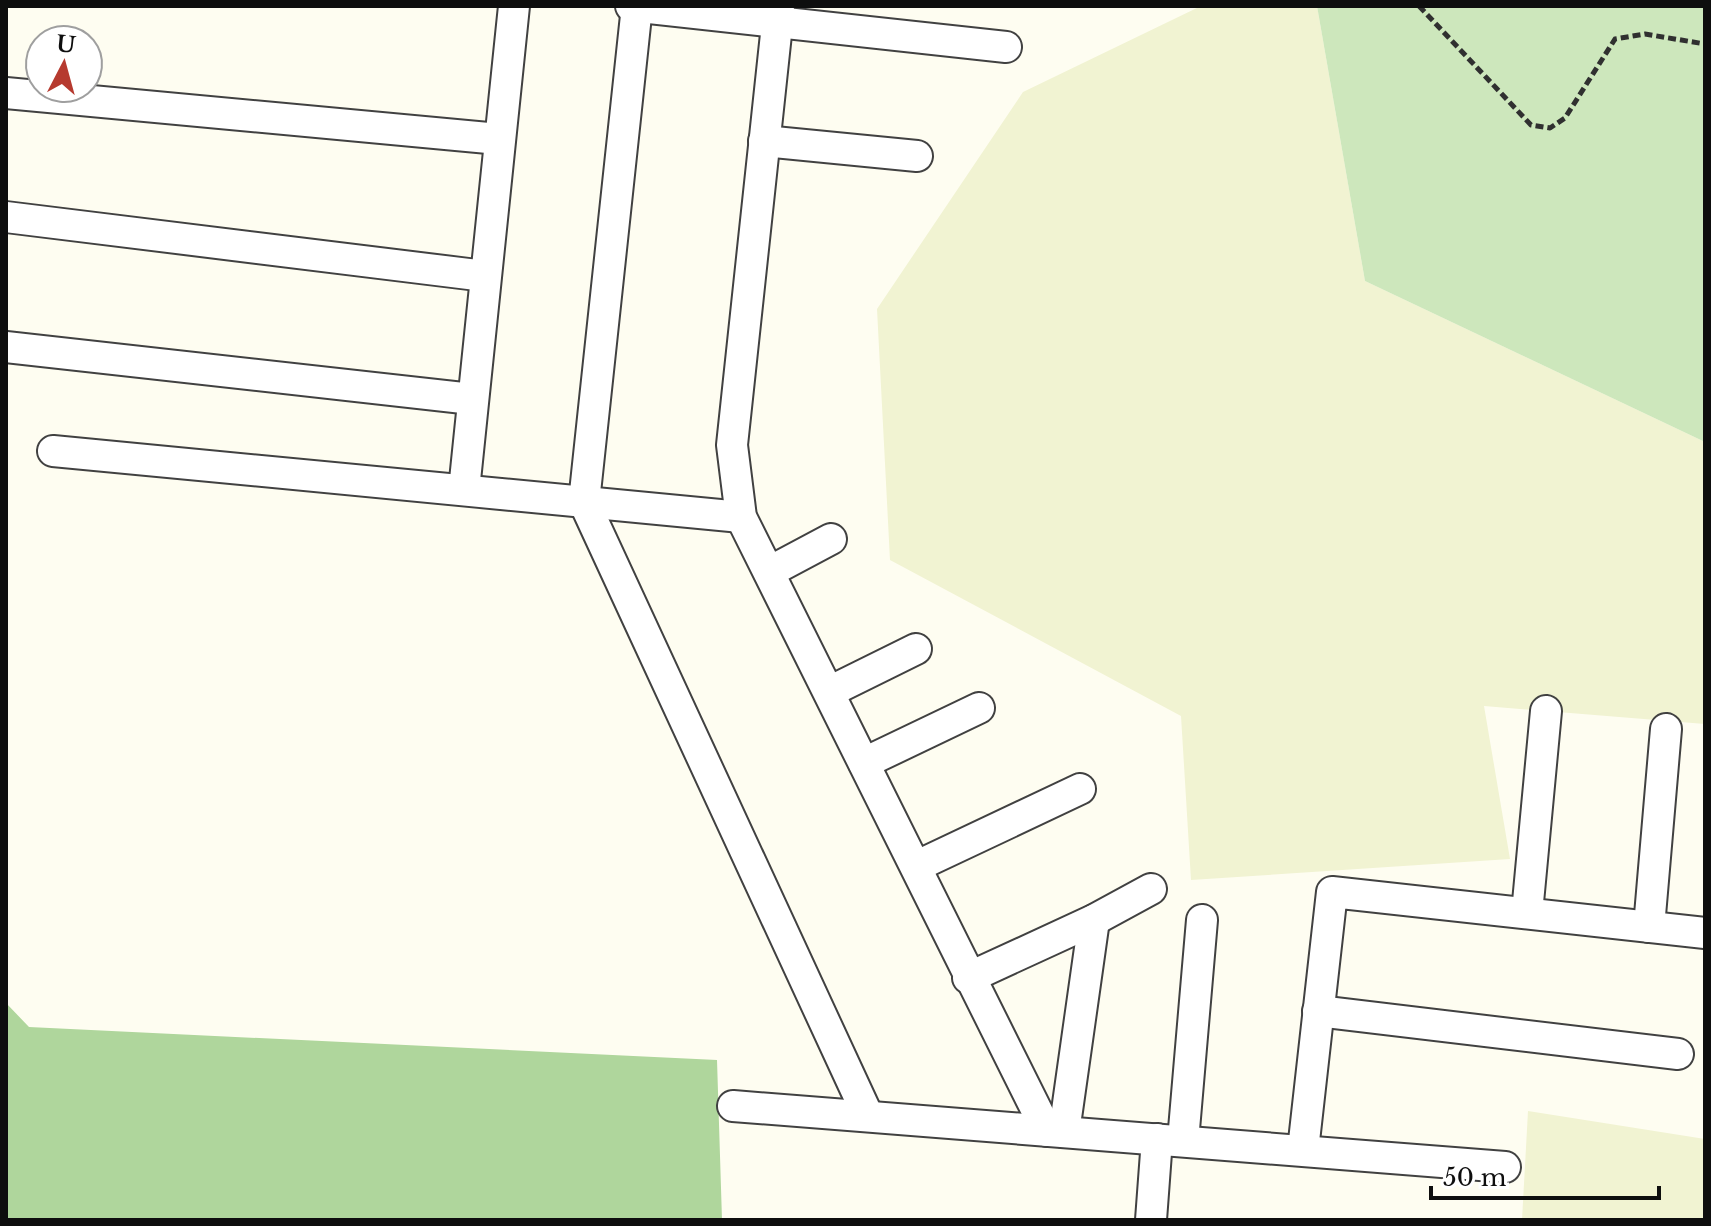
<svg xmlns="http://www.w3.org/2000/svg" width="1711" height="1226" font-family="'Libre Baskerville',serif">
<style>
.farmland{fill:#f1f3d2}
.green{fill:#cde7bc}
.forest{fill:#afd69c}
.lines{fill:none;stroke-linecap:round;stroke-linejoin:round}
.street-casing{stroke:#414141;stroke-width:34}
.path{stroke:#303030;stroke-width:5;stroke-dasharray:8 4;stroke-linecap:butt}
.street{stroke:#fff;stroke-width:30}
</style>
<rect width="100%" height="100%" fill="#fefdf1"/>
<g class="farmland">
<path d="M1201,6H1317L1365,281L1705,442V724L1484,706L1510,859L1191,880L1181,716L890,560L877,309L1023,92Z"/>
<path d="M1528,1111L1705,1139V1220H1522Z"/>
</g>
<path class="green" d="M1317,6H1705V442L1365,281Z"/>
<path class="forest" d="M6,1003L29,1027L717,1060L722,1220H6Z"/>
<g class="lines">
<defs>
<g id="street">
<path d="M631,6L1006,47"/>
<path d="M637,6L584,502L868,1116"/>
<path d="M779,6L732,445L741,517L1047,1131"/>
<path d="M6,93L499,139"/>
<path d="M764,141L917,156"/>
<path d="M6,217L485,276"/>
<path d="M6,347L472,399"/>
<path d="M53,451L741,517"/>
<path d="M464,490L514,6"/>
<path d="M769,572L831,539"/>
<path d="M829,692L916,649"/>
<path d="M864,763L979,708"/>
<path d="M917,866L1080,789"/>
<path d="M1527,913L1546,711"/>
<path d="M1649,927L1666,729"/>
<path d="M968,978L1094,920L1151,889"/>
<path d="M1318,1011L1678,1054"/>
<path d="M733,1106L1505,1167"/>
<path d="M1064,1132L1094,920"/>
<path d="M1183,1141L1202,920"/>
<path d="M1303,1150L1332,892L1705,933"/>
<path d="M1151,1220L1157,1139"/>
</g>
</defs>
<use href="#street" class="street-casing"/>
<path class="path" d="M1419,6L1531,125L1550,128L1565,118L1615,39L1645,34L1705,44"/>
<use href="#street" class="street"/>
</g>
<rect width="1711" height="1226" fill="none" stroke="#0e0e0e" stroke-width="16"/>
<g transform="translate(64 64) rotate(6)"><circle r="38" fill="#ffffff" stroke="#9f9f9f" stroke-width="2"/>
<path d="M0-6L14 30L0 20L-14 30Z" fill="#b63a2f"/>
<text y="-12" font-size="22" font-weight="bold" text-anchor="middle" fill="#0e0e0e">U</text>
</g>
<path d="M1431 1186v12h228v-12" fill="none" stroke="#0e0e0e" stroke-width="4"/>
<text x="1443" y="1186" font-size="24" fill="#0e0e0e" stroke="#ffffff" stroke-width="6" paint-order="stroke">50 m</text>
</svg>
